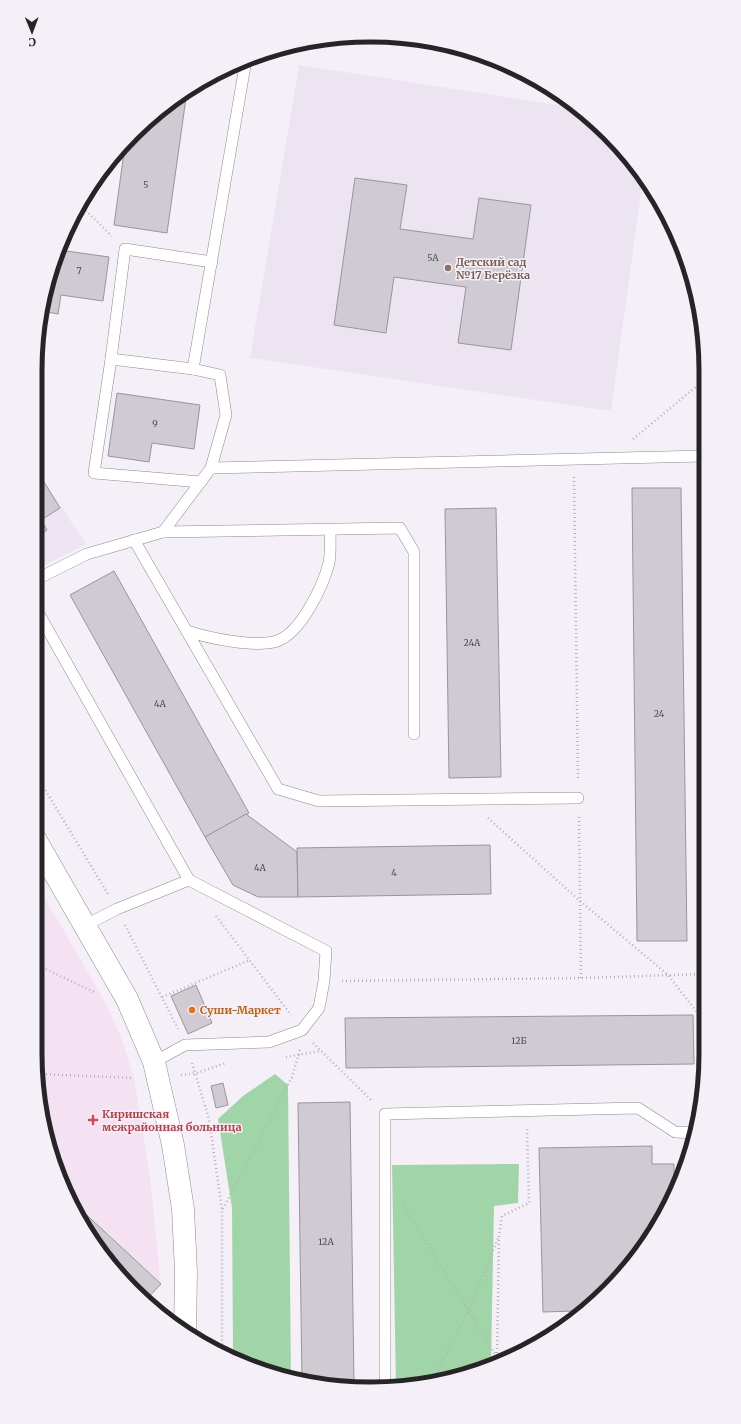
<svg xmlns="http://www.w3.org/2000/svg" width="741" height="1424" font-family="Merriweather,serif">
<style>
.built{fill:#ede4f2}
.medical{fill:#f4e2f3}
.green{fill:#a0d6a7}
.building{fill:#d0cad2;stroke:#99959c}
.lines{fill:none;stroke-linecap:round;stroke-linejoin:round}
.service-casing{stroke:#8d888f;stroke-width:12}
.minor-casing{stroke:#8d888f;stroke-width:23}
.path{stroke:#b6b2b8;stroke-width:2.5;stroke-dasharray:1 3;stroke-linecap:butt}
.service{stroke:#fff;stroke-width:11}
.minor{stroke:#fff;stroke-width:22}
.education-dot{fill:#8d6e63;stroke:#f5f0f8;stroke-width:1.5}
.food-dot{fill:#e8710a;stroke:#f5f0f8;stroke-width:1.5}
.health-dot{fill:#e0444e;stroke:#f5f0f8;stroke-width:1.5}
.labels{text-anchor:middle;stroke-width:3;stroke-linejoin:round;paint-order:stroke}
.number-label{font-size:9px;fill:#504e52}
.education-label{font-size:11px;font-weight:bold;fill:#785e54;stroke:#f5f0f8;text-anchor:start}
.food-label{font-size:11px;font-weight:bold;fill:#c56008;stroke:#f5f0f8;text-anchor:start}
.health-label{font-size:11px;font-weight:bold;fill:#be3a42;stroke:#f5f0f8;text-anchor:start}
.rim{fill:none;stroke:#262427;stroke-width:5}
</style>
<rect width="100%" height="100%" fill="#f5f0f8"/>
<g class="built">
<path d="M299,65L578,108L637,166L643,178L611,411L250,358Z"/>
<path d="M36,469L86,544L35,570Z"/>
</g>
<path class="medical" d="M35,881L101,995L120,1034L134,1078L150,1177L161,1284L77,1206L53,1162L35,1053Z"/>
<g class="green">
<path d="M275,1074L288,1085L291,1377L233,1355L232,1208L218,1119L243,1096Z"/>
<path d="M519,1164L518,1203L494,1206L491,1363L414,1386H396L392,1165Z"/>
</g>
<g class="building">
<path d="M187,91L167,233L114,225L125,145L149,118Z"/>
<path d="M355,178L407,185L400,229L473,239L479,198L531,205L511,350L458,343L466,287L394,277L386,333L334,325Z"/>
<path d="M59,250L109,257L103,301L61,295L58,314L42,311L46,284Z"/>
<path d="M117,393L200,405L194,449L152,443L149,462L108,456Z"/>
<path d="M36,469L60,508L41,520L47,530L36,538Z"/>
<path d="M632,488H681L687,941H637Z"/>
<path d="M496,508L501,777L449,778L445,509Z"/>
<path d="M114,571L249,813L205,837L70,595Z"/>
<path d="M246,814L297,852L298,897H258L233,885L205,837Z"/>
<path d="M490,845L491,894L298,897L297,848Z"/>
<path d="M196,985L212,1023L188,1034L171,996Z"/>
<path d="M693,1015L694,1064L346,1068L345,1018Z"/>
<path d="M223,1083L228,1105L216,1108L211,1086Z"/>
<path d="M350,1102L354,1384L305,1383L302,1381L298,1103Z"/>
<path d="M652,1146V1164H674V1194L671,1202L608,1291L576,1313V1311L543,1312L539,1148Z"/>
<path d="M77,1206L161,1284L145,1301L104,1258Z"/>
</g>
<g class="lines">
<defs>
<g id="service">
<path d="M246,60L193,369L220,375L226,415L211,468L703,456"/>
<path d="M111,359L94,473L201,482"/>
<path d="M193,369L111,359L125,249L212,262"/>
<path d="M163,532L211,468"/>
<path d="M134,540L278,789L319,801L578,798"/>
<path d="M35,580L87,554L163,532L400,528L414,552V734"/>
<path d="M35,607L189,880L326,951L324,981L319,1008L302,1030L269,1042L185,1045L154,1062"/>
<path d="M187,631C208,638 256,648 277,641C301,633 323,586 329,563C331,553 330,540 330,530"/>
<path d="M84,926L117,909L189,880"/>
<path d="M385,1385V1114L638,1108L675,1132L696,1133"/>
</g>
<path id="minor" d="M35,839L127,999L154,1062L173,1145L183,1209L186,1272L185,1331"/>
</defs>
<use href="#service" class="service-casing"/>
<use href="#minor" class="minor-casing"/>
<g class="path">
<path d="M80,205L112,236"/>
<path d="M694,293L702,382L703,383"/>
<path d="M633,439L703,381"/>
<path d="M574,477L578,780"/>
<path d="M35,773L108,894"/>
<path d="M579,817L581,978"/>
<path d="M488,818L580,901L668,975L696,1011L705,1027"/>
<path d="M216,916L291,1015"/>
<path d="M125,925L178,1029"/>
<path d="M35,964L94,992"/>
<path d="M342,981L581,978L705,974"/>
<path d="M162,997L250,960"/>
<path d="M313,1043L372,1101"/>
<path d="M286,1057L320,1051"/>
<path d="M192,1063L209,1119L222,1210V1351"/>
<path d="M38,1074L134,1078"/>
<path d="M181,1075L197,1073L226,1063"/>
<path d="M404,1206L497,1357"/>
<path d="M223,1209L292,1077L300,1050"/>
<path d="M497,1361L499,1235L502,1216L529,1203L527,1129"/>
<path d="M432,1381L469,1310L498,1238"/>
</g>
<use href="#service" class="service"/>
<use href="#minor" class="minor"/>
</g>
<circle class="education-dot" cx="448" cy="268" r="4"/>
<circle class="food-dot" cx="192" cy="1010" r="4"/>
<path class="health-dot" d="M91 1114h4v4h4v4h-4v4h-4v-4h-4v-4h4z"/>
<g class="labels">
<g class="number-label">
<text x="146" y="188">5</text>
<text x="433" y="261">5А</text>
<text x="79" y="274">7</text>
<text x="155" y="427">9</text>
<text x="472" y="646">24А</text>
<text x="160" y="707">4А</text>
<text x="659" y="717">24</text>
<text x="260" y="871">4А</text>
<text x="394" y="876">4</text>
<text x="519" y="1044">12Б</text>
<text x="326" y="1245">12А</text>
</g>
<g class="education-label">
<text x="456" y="266">Детский сад<tspan x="456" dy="13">№17 Берёзка</tspan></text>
</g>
<g class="food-label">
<text x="200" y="1014">Суши-Маркет</text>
</g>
<g class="health-label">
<text x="102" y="1118">Киришская<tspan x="102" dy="13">межрайонная больница</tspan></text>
</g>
</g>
<path d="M0 0H741V1424H0ZM370 42H371A328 328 0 0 1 699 370V1054A328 328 0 0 1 371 1382H370A328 328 0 0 1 42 1054V370A328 328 0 0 1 370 42Z" fill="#f5f0f8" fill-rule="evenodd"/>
<path class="rim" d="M370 42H371A328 328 0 0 1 699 370V1054A328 328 0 0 1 371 1382H370A328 328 0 0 1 42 1054V370A328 328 0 0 1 370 42Z"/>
<g transform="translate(32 32) rotate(179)" stroke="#f5f0f8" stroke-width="3" paint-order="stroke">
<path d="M0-3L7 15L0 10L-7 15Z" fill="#262427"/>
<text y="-6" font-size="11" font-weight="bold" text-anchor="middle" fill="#262427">С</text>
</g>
</svg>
